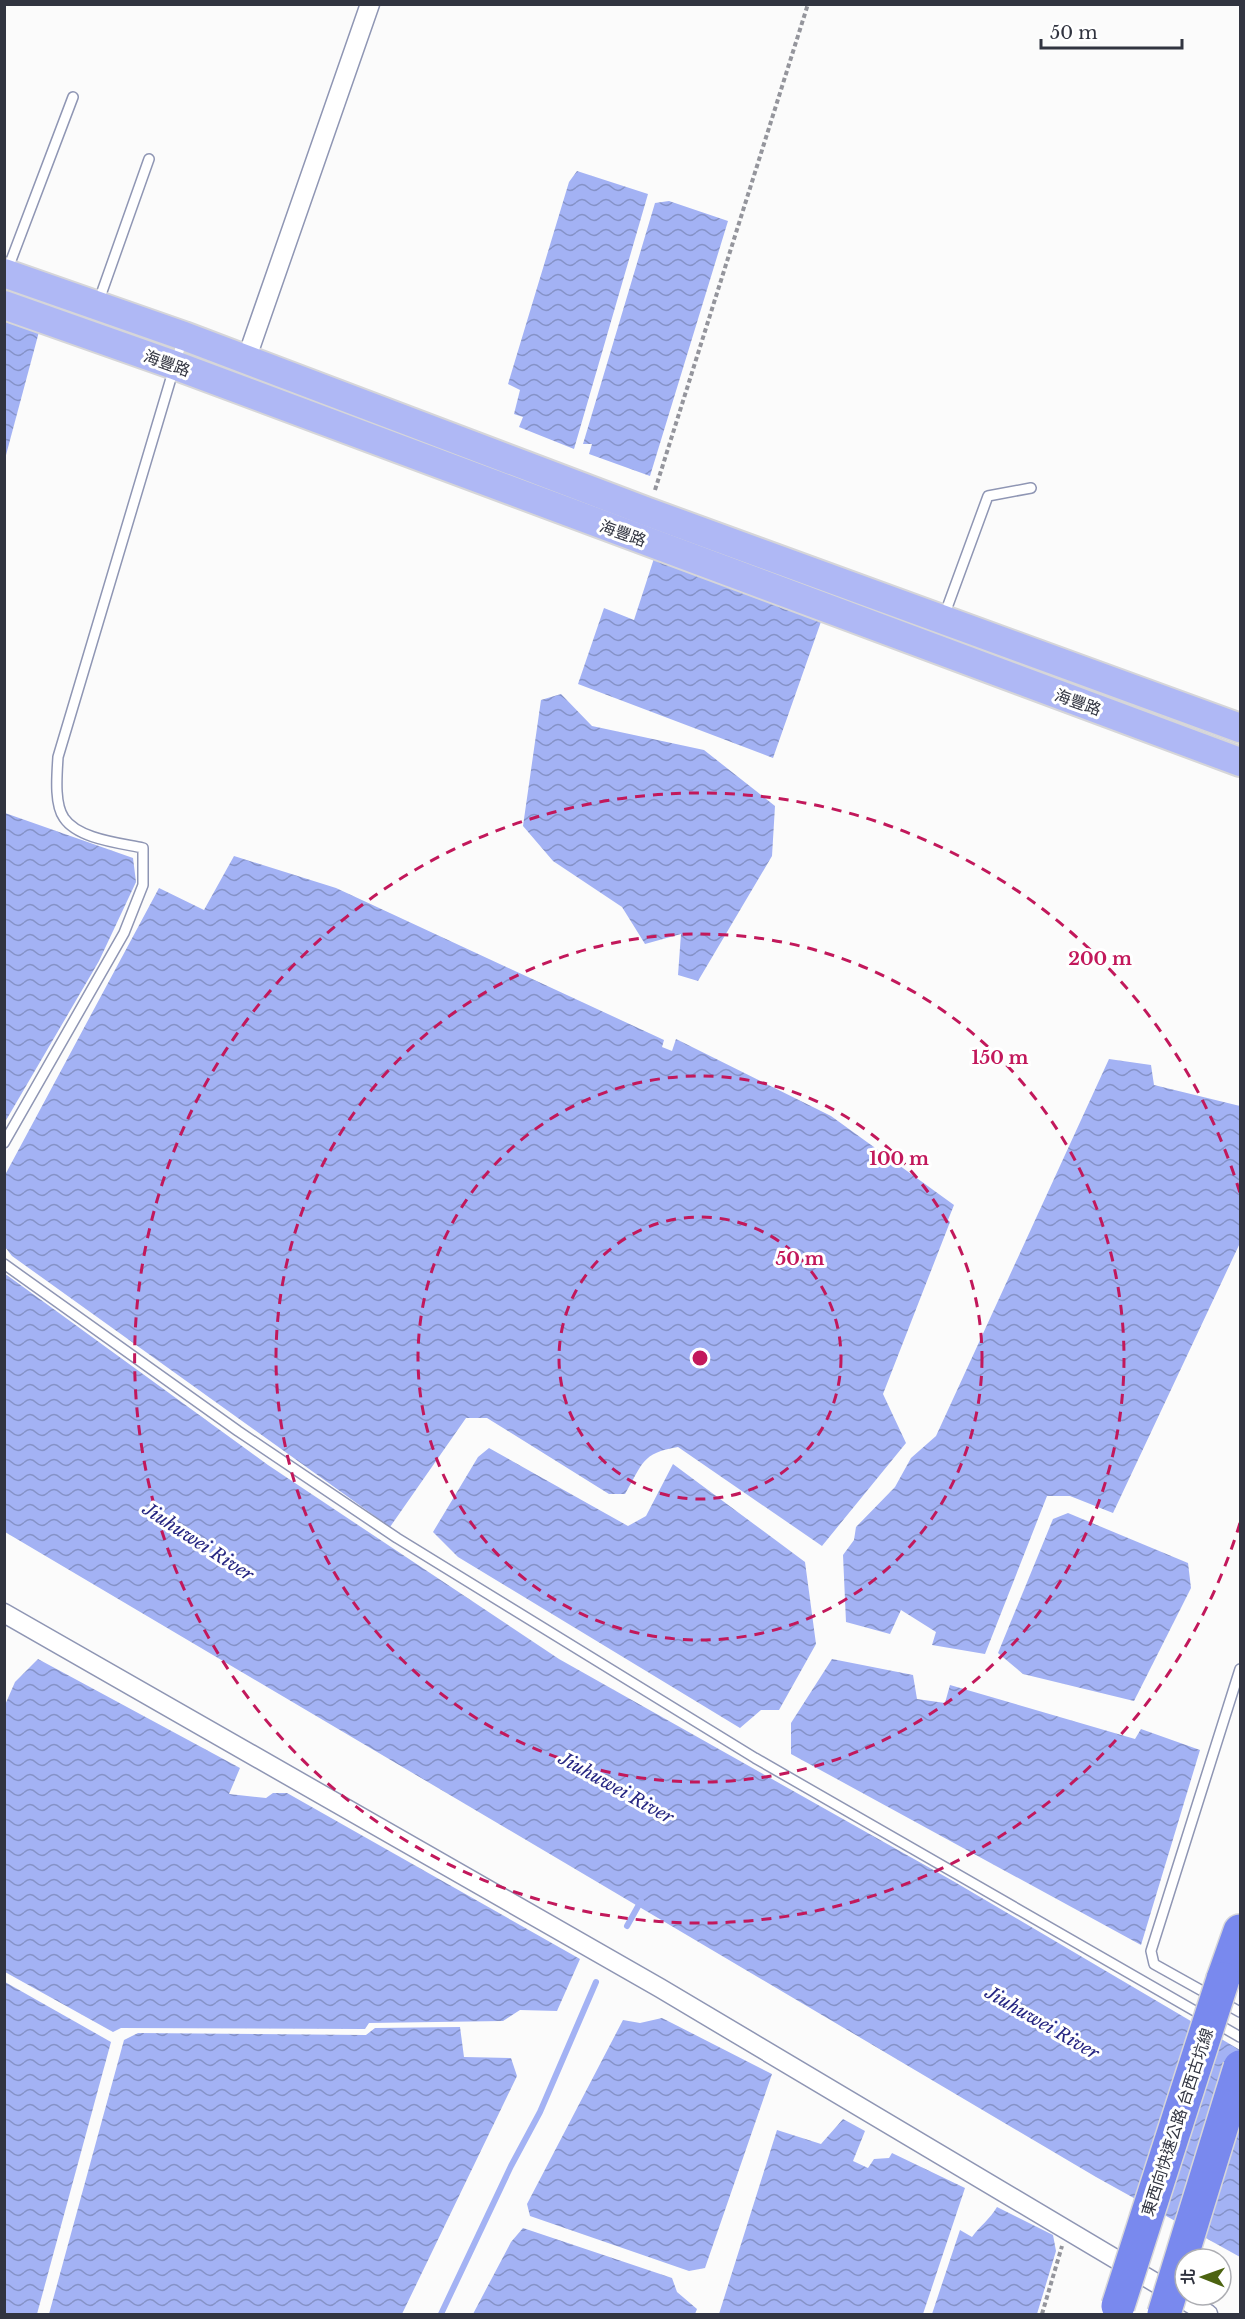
<svg xmlns="http://www.w3.org/2000/svg" width="1245" height="2319" font-family="'Libre Baskerville','Noto Sans TC',serif">
<style>
.water{fill:url(#water-waves)}
.lines{fill:none;stroke-linecap:round;stroke-linejoin:round}
.stream{stroke:#a3b2f4;stroke-width:6}
.lane-casing{stroke:#8f96b4;stroke-width:12}
.street-casing{stroke:#8f96b4;stroke-width:21}
.primary-casing{stroke:#d6d6d9;stroke-width:32}
.highway-casing{stroke:#d6d6d9;stroke-width:36}
.path{stroke:#94959c;stroke-width:4;stroke-dasharray:4.5 3;stroke-linecap:butt}
.lane{stroke:#fff;stroke-width:9}
.street{stroke:#fff;stroke-width:18}
.primary{stroke:#afb8f5;stroke-width:28}
.highway{stroke:#7989ee;stroke-width:33}
.highway-bridge-casing{stroke:#d6d6d9;stroke-width:36;stroke-linecap:butt}
.highway-bridge{stroke:#7989ee;stroke-width:33}
.ring{fill:none;stroke:#c2185b;stroke-width:3;stroke-dasharray:10 8}
.labels{text-anchor:middle;stroke-width:6;stroke-linejoin:round;paint-order:stroke}
.street-label{font-size:16px;fill:#313440;stroke:#fff}
.water-label{font-size:18px;font-style:italic;fill:#262682;stroke:#fff}
.centre{fill:#c2185b;stroke:#fff;stroke-width:3}
.ring-label{font-size:18px;text-anchor:middle;font-weight:bold;fill:#c2185b;stroke:#fff;stroke-width:6;stroke-linejoin:round;paint-order:stroke}
</style>
<defs>
<pattern id="water-waves" width="16" height="10" patternUnits="userSpaceOnUse" patternTransform="scale(1.5)"><rect width="16" height="10" fill="#a3b2f4"/><path d="M0 5q4-4 8 0t8 0" fill="none" stroke="#8592c7"/></pattern>
</defs>
<rect width="100%" height="100%" fill="#fbfbfb"/>
<g class="water">
<path d="M577,171L648,194L574,449L519,427L523,417L514,414L520,390L508,384L569,182Z"/>
<path d="M669,201L728,221L650,476L589,454L592,444H583L655,203Z"/>
<path d="M4,315L40,328L6,455L4,454Z"/>
<path d="M658,546L823,616L773,758L578,684L604,608L634,620Z"/>
<path d="M561,694L592,726L704,750L775,806L772,856L698,981L678,975L681,934L645,944L622,907L553,861L523,826L541,700Z"/>
<path d="M5,813L133,858L136,882L99,961L5,1122Z"/>
<path d="M234,856L336,888L664,1040L662,1047L672,1051L676,1039L831,1116L954,1205L948,1220L950,1222L883,1394L906,1443L822,1546L678,1447C641,1453 643,1464 625,1494H609L487,1418H466L390,1527L12,1256L5,1247V1175L159,888L204,910Z"/>
<path d="M1109,1059L1151,1065L1154,1085L1240,1106V1243L1113,1513L1070,1496H1047L985,1654L932,1645L936,1632L901,1610L890,1634L846,1622L843,1555L854,1540L856,1527L895,1487L911,1458L936,1436Z"/>
<path d="M4,1273L268,1465L559,1659L953,1881L1240,2050V2257L1096,2177L5,1532Z"/>
<path d="M489,1448L628,1526L646,1516L673,1464L805,1562L816,1644L779,1710H761L740,1728L458,1557L433,1532L478,1457Z"/>
<path d="M1068,1513L1188,1563L1191,1588L1134,1701L1023,1674L998,1653L1053,1519Z"/>
<path d="M38,1659L240,1768L229,1794L266,1798L273,1793H287L580,1959L557,2011L520,2010L503,2021L369,2023L365,2029L121,2028L113,2032L5,1972V1705L15,1682Z"/>
<path d="M832,1659L913,1675L917,1699L945,1703L950,1685L1135,1739L1141,1729L1200,1750L1141,1945L791,1754V1723Z"/>
<path d="M5,1982L111,2042L37,2314H5Z"/>
<path d="M662,2018L772,2074L705,2268L689,2271L530,2216L527,2204L623,2020L640,2023Z"/>
<path d="M460,2027L464,2057L511,2058L517,2076L402,2314H49L124,2040L138,2033L366,2035L375,2028Z"/>
<path d="M843,2119L865,2131L853,2161L868,2168L874,2159L889,2158L892,2153L965,2188L923,2314H719L777,2130L821,2144Z"/>
<path d="M997,2207L1053,2235L1056,2251L1037,2314H932L960,2230L972,2237C980,2226 990,2219 997,2207Z"/>
<path d="M523,2228L672,2278L677,2292L697,2309L695,2314H473L511,2242Z"/>
</g>
<g class="lines">
<g class="stream">
<path d="M627,1926L641,1901"/>
<path d="M441,2314L511,2166L540,2112L596,1982"/>
</g>
<defs>
<g id="lane">
<path d="M7,271L73,97"/>
<path d="M98,303L149,159"/>
<path d="M944,616L988,496L1031,488"/>
<path d="M4,1143L124,933L143,885V848C120,843 78,839 64,818C54,804 57,774 58,757L183,338"/>
<path d="M4,1264L238,1431L397,1538L755,1758L1240,2037"/>
<path d="M1240,1669L1151,1951L1154,1964L1240,2012"/>
</g>
<g id="street">
<path d="M246,360L370,4"/>
<path d="M4,1613L660,1988L1208,2314"/>
</g>
<g id="primary">
<path d="M4,273L184,336L648,512L1240,728"/>
<path d="M4,305L174,365L1240,762"/>
</g>
<path id="highway" d="M1223,1979L1240,1931"/>
</defs>
<use href="#lane" class="lane-casing"/>
<use href="#street" class="street-casing"/>
<use href="#primary" class="primary-casing"/>
<use href="#highway" class="highway-casing"/>
<g class="path">
<path d="M655,490L808,4"/>
<path d="M1042,2314L1062,2246"/>
</g>
<use href="#lane" class="lane"/>
<use href="#street" class="street"/>
<use href="#primary" class="primary"/>
<use href="#highway" class="highway"/>
<defs>
<g id="highway-bridge">
<path d="M1118,2306L1223,1979"/>
<path d="M1164,2314L1240,2067"/>
</g>
</defs>
<use href="#highway-bridge" class="highway-bridge-casing"/>
<use href="#highway-bridge" class="highway-bridge"/>
</g>
<g class="ring">
<circle cx="700" cy="1358" r="141"/>
<circle cx="700" cy="1358" r="282"/>
<circle cx="700" cy="1358" r="424"/>
<path d="M1240 1523A565 565 0 1 1 1240 1193"/>
</g>
<g class="labels">
<g class="street-label">
<text transform="translate(167 363) rotate(20)" y="6">海豐路</text>
<text transform="translate(623 533) rotate(20)" y="6">海豐路</text>
<text transform="translate(1078 702) rotate(20)" y="6">海豐路</text>
<text transform="translate(1177 2122) rotate(-72)" y="6">東西向快速公路 台西古坑線</text>
</g>
<g class="water-label">
<text transform="translate(198 1542) rotate(33)" y="6">Jiuhuwei River</text>
<text transform="translate(616 1788) rotate(29)" y="6">Jiuhuwei River</text>
<text transform="translate(1042 2023) rotate(30)" y="6">Jiuhuwei River</text>
</g>
</g>
<circle cx="700" cy="1358" r="9" class="centre"/>
<g class="ring-label">
<text x="1100" y="965">200 m</text>
<text x="1000" y="1064">150 m</text>
<text x="899" y="1165">100 m</text>
<text x="800" y="1265">50 m</text>
</g>
<rect width="1245" height="2319" fill="none" stroke="#313440" stroke-width="12"/>
<g transform="translate(1203 2277) rotate(271)"><circle r="28" fill="#ffffff" stroke="#adaeb3" stroke-width="1.5"/>
<path d="M0-4.5L10 22L0 15L-10 22Z" fill="#4c6310"/>
<text y="-9" font-size="16" font-weight="bold" text-anchor="middle" fill="#313440">北</text>
</g>
<path d="M1041 39v9h141v-9" fill="none" stroke="#313440" stroke-width="3"/>
<text x="1050" y="39" font-size="18" fill="#313440" stroke="#ffffff" stroke-width="4.5" paint-order="stroke">50 m</text>
</svg>
